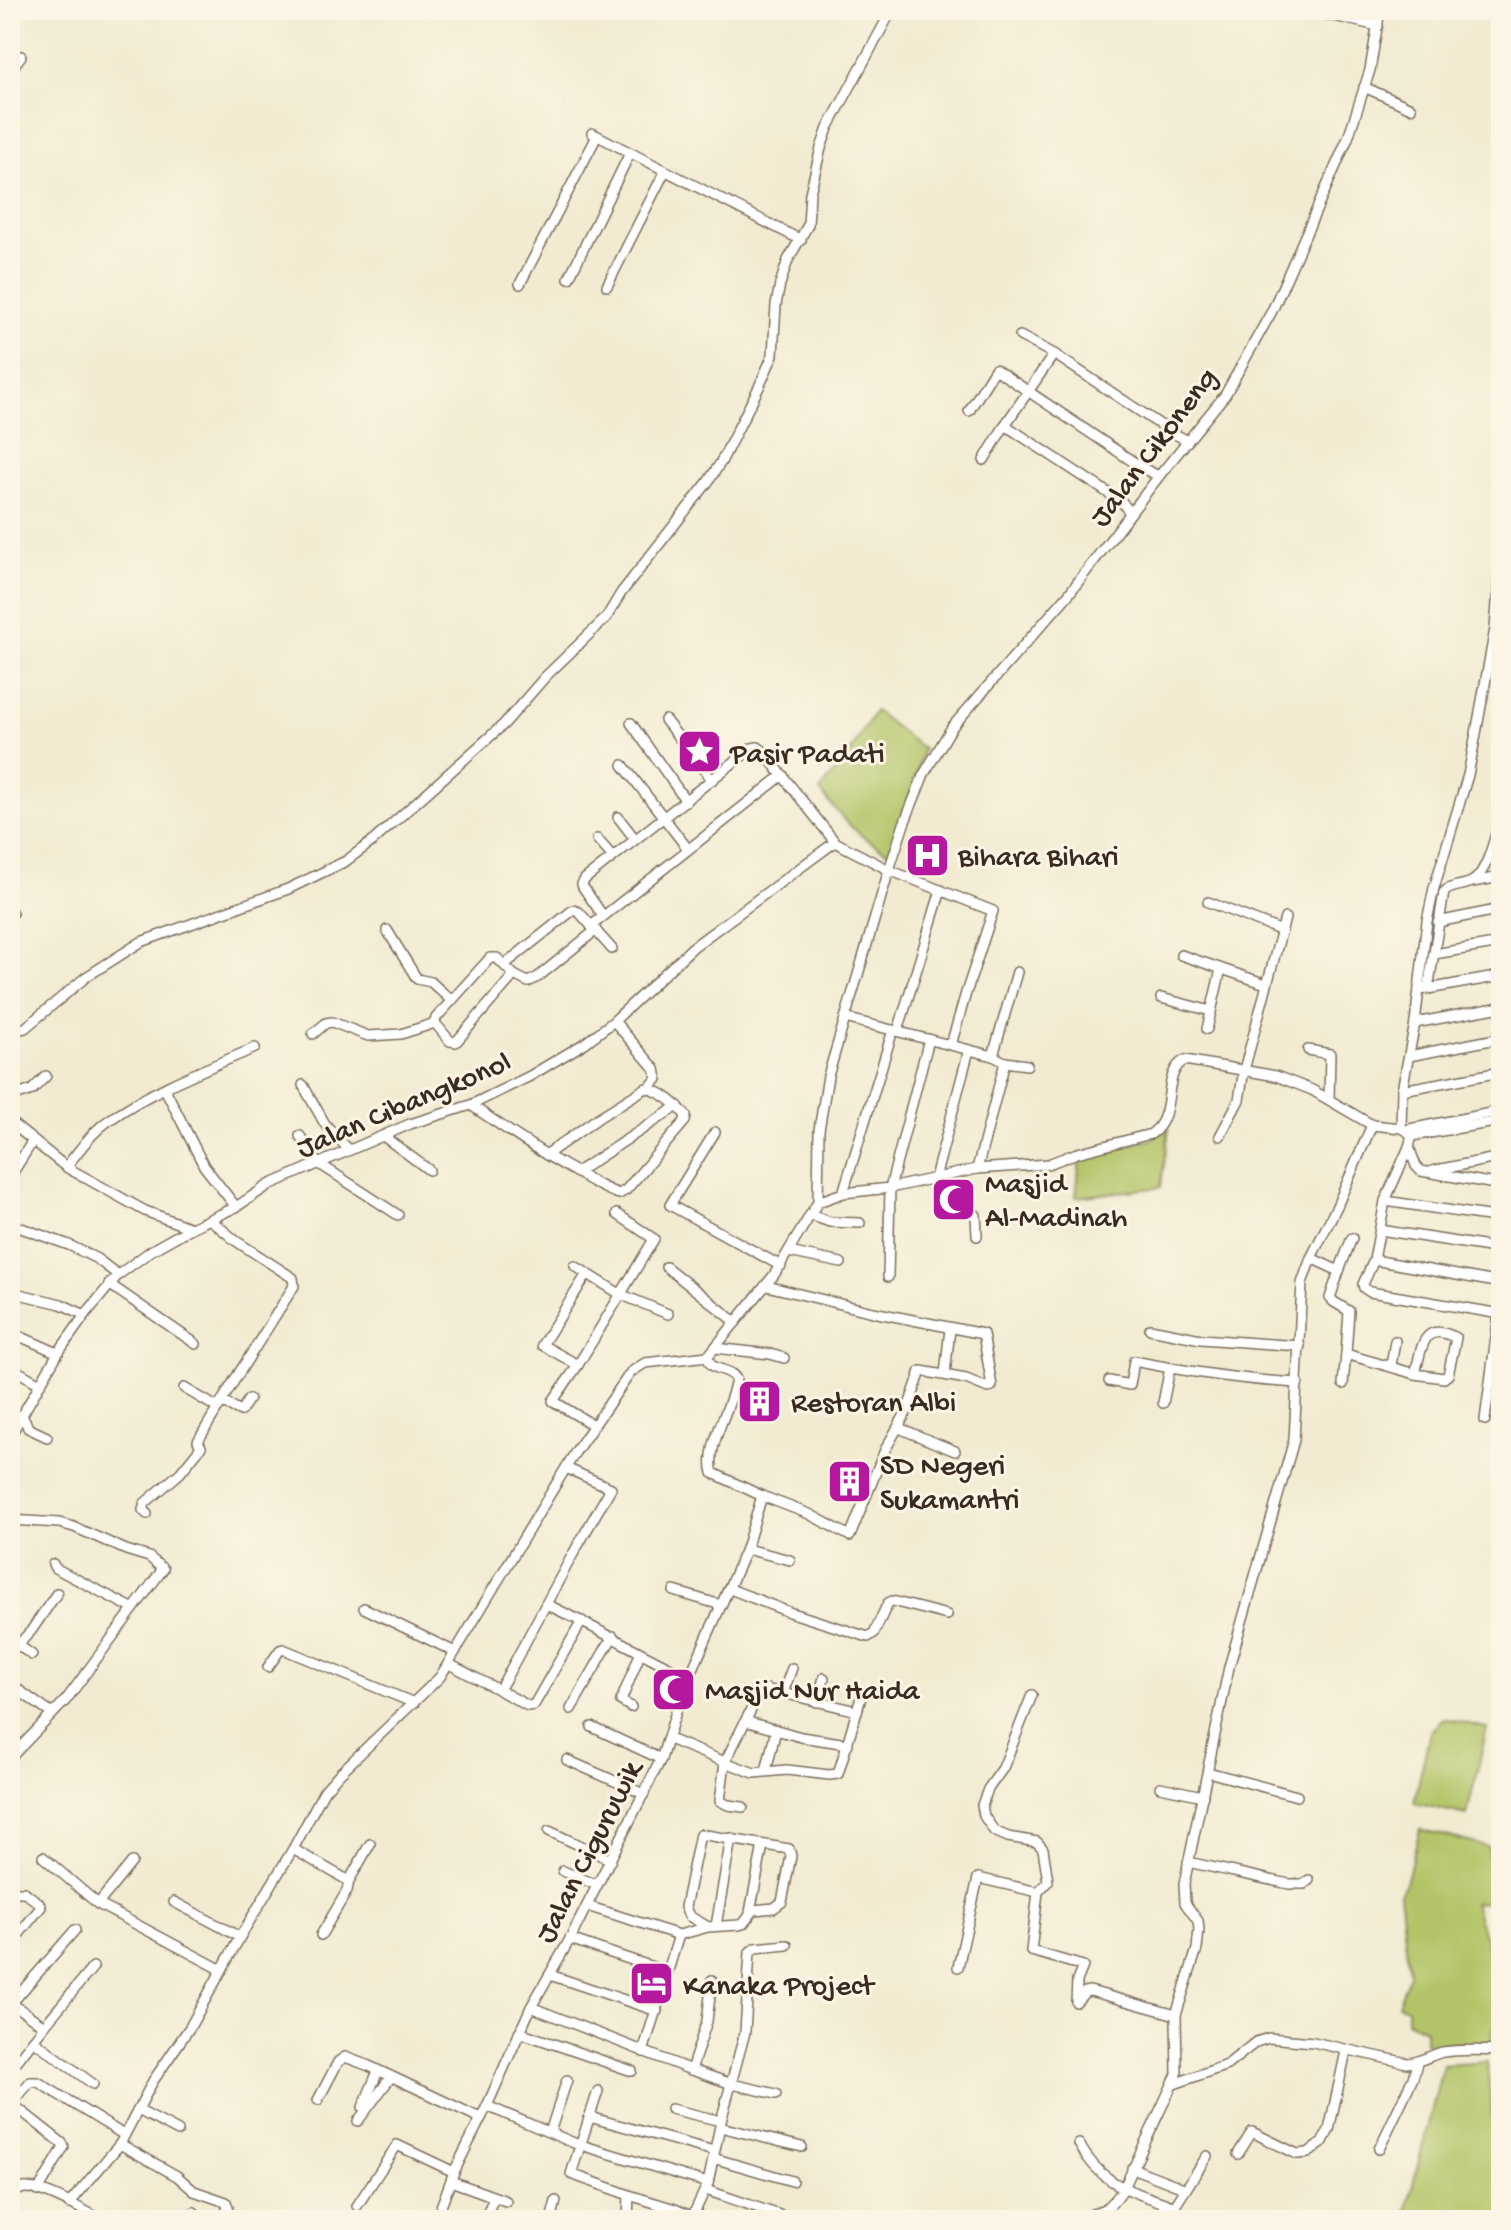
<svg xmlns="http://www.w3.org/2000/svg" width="1511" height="2230" font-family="'Gochi Hand',sans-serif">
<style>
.green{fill:#b3c468;stroke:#777743;stroke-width:2}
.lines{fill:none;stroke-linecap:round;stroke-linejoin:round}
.street-casing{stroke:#7b6e5d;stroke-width:12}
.street{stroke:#fff;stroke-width:9}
.labels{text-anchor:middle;stroke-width:6;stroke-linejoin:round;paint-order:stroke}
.street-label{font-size:30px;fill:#3b2a1e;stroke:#fcf5e5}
.poi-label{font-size:30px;fill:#3b2a1e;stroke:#fcf5e5;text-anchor:start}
</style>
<rect width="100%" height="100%" fill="#fcf5e5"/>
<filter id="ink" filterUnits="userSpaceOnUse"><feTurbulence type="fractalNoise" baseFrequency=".0125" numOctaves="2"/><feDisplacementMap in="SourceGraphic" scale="16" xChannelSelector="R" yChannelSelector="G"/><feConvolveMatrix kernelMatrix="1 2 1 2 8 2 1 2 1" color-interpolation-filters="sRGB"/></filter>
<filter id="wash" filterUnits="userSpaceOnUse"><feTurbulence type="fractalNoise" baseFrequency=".006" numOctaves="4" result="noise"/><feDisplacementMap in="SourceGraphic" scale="32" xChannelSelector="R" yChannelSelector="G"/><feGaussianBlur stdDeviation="1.8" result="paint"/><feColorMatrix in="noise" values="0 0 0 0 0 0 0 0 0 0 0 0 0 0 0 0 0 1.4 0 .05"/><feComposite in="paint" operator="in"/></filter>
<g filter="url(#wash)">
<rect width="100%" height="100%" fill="#f2ebd2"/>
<g class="green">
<path d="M875,711L923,749L893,854C859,839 843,820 820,791L851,751Z"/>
<path d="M1169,1129L1161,1187L1076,1197L1080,1158L1095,1152L1150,1140Z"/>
<path d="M1443,1718L1487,1728L1467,1815L1414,1803L1430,1732Z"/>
<path d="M1420,1829L1488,1847V1902L1474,1903L1501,1993V2030L1494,2028L1490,2044L1425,2043V2029L1407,2021V2008L1398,2005L1409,1975L1400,1893L1406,1883Z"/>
<path d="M1487,2062L1496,2166L1501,2168V2220H1404L1443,2065Z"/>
</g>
</g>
<g filter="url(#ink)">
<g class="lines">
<defs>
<g id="street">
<path d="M1307,10L1378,26"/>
<path d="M10,71L21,56"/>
<path d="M1364,87L1411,108"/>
<path d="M592,133L801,240"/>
<path d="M569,278L630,153"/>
<path d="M520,284L597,136"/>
<path d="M607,286L665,171"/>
<path d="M1020,336L1054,354L1171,432L1188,441"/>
<path d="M969,411L995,369L1144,469L1159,476"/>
<path d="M1005,425L1122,502L1130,513"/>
<path d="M984,460L1005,425L1054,354"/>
<path d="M665,720L712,780"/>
<path d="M631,723L686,801"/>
<path d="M623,765L688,849"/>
<path d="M618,817L635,839"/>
<path d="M597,839L613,857"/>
<path d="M1472,882L1501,877"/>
<path d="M1208,902L1282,931"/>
<path d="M10,910L12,913L10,916"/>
<path d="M603,916L583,887L582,884L585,879L752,748L758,747L763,751L835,842"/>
<path d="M1438,922L1501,909"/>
<path d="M591,926L783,775"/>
<path d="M387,930L417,979L431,982L452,1001"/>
<path d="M1434,954L1501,943"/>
<path d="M1181,955L1266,984"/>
<path d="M504,965L573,910L579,912L612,949"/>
<path d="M1428,989L1501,976"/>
<path d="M1419,990L1428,989L1444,892C1453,884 1464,887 1473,881C1488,872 1496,832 1501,816"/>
<path d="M1161,998L1211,1011"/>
<path d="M845,1018L993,1056L1005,1062L1027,1065"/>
<path d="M614,1021L655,1069L657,1079L649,1088"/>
<path d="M435,1023L450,1041L456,1042L514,975"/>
<path d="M1415,1023L1501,1007"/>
<path d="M1207,1029L1221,969"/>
<path d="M10,1031L25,1028L86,977L141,942L288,889L346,861L374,840L504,724L545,677L606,618L621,593L708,482L721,462L759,387L773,355L776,305L780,284L788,260L808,225L810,193L821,148L828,128L888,17L890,10"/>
<path d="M898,1031L941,890"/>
<path d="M313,1034L326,1023L332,1022L368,1036L401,1034L435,1023L436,1018L490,958H497L514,975L528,982L538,977L596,930"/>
<path d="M1308,1050L1330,1054L1329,1100"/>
<path d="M993,1056L1017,972"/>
<path d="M1409,1056L1501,1038"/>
<path d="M303,1085L325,1124L349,1150"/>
<path d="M165,1089L204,1166L236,1207"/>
<path d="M1402,1090L1501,1072"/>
<path d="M10,1100L15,1096L32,1090L46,1076"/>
<path d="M471,1105C504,1128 538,1151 574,1171C588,1179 603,1189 619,1194L626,1190L685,1121L686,1116C677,1104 661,1091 646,1088L598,1118L546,1155"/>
<path d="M10,1122L66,1167L145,1211L191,1228"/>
<path d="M1401,1128L1402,1090L1415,1023L1427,921L1434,888L1468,775L1475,739L1495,629L1501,551"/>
<path d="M1414,1128L1409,1147L1385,1201L1374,1260L1363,1284L1364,1288L1370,1292L1501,1314"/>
<path d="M1410,1129L1501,1111"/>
<path d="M715,1132L670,1205L781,1266"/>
<path d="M300,1136L318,1163L398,1215"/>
<path d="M383,1136L429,1170"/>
<path d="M1220,1136L1239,1100L1244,1070L1285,918"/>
<path d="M1409,1147L1416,1166L1421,1171L1501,1185"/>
<path d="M66,1167C79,1151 91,1133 108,1121C149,1091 208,1068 255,1048"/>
<path d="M977,1169L1005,1062"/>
<path d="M1432,1171L1501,1157"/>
<path d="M577,1172L678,1106"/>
<path d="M10,1177L32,1142"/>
<path d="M938,1177L939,1205C950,1211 966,1206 976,1215L977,1236"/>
<path d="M935,1178L969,1050"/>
<path d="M843,1193L893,1030"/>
<path d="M1385,1201L1501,1218"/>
<path d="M818,1202L843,1193L890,1188L977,1169L1048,1164L1077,1153L1151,1134C1178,1116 1160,1073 1185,1060L1276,1076L1312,1090L1372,1125L1401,1128L1406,1130L1412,1136L1501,1121"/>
<path d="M810,1215L830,1222L860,1223"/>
<path d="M10,1224L69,1245L97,1259L118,1275"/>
<path d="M1380,1230L1501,1249"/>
<path d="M789,1252L841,1263"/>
<path d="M1311,1258L1339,1271L1330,1298L1334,1302L1349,1311L1346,1354L1415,1374C1422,1348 1422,1320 1456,1338L1448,1375L1444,1378L1415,1374"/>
<path d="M1374,1260L1501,1283"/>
<path d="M575,1266L620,1294L668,1314"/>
<path d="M666,1267L736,1322"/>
<path d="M1339,1271L1352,1238"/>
<path d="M888,1277L890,1188L929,1039"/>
<path d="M109,1284L196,1344"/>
<path d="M767,1286L873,1312L983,1334L992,1386L988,1388L966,1379L921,1371L907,1411L885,1450L850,1536L809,1514L762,1496L713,1473C705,1445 732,1408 736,1379C729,1366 709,1373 708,1356L774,1275L818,1202L819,1130L828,1076L889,870L904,824L924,774L952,727L1068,595L1159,476L1225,395L1272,311L1348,138L1370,70L1380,10"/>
<path d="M11,1292L61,1304L85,1315"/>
<path d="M1150,1329L1201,1339L1300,1346"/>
<path d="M10,1332L58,1353"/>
<path d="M715,1348L770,1354L784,1358"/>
<path d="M578,1365L542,1345L587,1274"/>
<path d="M1391,1366L1395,1341"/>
<path d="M10,1367L40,1384"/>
<path d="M945,1374L950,1329"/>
<path d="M1109,1381L1130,1385L1134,1361C1189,1372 1242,1380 1298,1383"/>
<path d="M1343,1384L1346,1354"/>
<path d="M184,1388L218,1408"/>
<path d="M222,1402L241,1411L249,1399"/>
<path d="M1163,1403L1170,1368"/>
<path d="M22,1418L25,1420L28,1428L47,1437"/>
<path d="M1485,1420L1499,1314"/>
<path d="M593,1425L553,1401L578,1365L654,1239L617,1214"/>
<path d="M899,1428L955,1451"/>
<path d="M10,1436L58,1353L85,1315L118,1275L152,1250L191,1228L236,1207L269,1185L410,1124L471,1105L530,1076L585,1043L614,1021L693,947L835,842L889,870L993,911L966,993L951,1045"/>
<path d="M147,1514L143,1510L145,1503L180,1473L201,1447L198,1441L234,1381L294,1286L293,1278L236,1241L211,1220"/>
<path d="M10,1520L59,1523L74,1527L126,1550L149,1557L163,1569L66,1700L10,1758"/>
<path d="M746,1549L790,1560"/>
<path d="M53,1564L55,1568L132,1608"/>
<path d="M730,1589L789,1612L868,1637L874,1633L888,1603L892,1601L947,1615"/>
<path d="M674,1591L721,1605"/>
<path d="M546,1604C595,1627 641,1654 689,1677"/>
<path d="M364,1608L455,1652"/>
<path d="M10,1642L18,1645L31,1631L57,1593"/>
<path d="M18,1645L32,1655"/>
<path d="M449,1664L499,1690L506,1678L573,1554L611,1488L566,1468"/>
<path d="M268,1667L280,1650L283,1649L414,1703"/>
<path d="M10,1684L52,1714"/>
<path d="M499,1690L528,1706L534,1705L582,1621"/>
<path d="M783,1693L792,1668"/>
<path d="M1032,1695L1003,1768L988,1789L982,1805L984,1816L994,1831L1008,1837L1037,1842L1043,1849L1048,1881L1038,1892L1031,1951L1083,1966L1077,1981L1076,2002L1085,1992L1090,1991L1176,2015"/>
<path d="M817,1702L824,1678"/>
<path d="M631,1707L621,1701L640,1654"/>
<path d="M571,1709L613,1636"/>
<path d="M857,1711L862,1694"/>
<path d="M745,1721L801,1737L848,1744"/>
<path d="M592,1727L661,1759"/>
<path d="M669,1739L725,1762L760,1692L766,1689L857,1711L838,1774L829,1775L787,1770L754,1773L725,1762L720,1801L728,1805L743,1807"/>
<path d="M567,1760L644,1794"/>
<path d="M766,1771L776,1730"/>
<path d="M1208,1772L1297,1796"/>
<path d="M1160,1787L1203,1796"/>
<path d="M549,1831L611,1860"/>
<path d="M293,1849L349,1881L347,1891L321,1935"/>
<path d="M43,1857L98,1904L222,1970"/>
<path d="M1188,1862L1289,1884H1304L1309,1880"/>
<path d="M563,1871L597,1885"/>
<path d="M349,1881L370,1844"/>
<path d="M10,1896L17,1892H24L39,1903L41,1907L10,1945"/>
<path d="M174,1902L240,1937"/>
<path d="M98,1904L132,1862"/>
<path d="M587,1906L679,1935L708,1927L739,1925L743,1924L754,1910L774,1908L782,1902L791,1856L789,1849L700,1834L685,1907L689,1916L708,1927"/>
<path d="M750,1912L763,1845"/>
<path d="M716,1926L731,1838"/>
<path d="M570,1939L667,1972"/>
<path d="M958,1967L978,1878L1038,1892"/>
<path d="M550,1975L657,2011"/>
<path d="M11,2003L44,2026"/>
<path d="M10,2005L75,1930"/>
<path d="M531,2007L686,2068L732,2084L776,2094"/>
<path d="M519,2032L632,2071"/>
<path d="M33,2040L93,2084"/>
<path d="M643,2052L679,1935"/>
<path d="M10,2070L44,2026L93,1967"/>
<path d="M691,2070L707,2021L712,1980"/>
<path d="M1174,2084L1227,2065L1256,2042L1269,2038L1313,2042L1407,2063C1420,2063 1430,2055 1443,2052C1462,2049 1482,2050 1501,2051"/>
<path d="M598,2091L571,2174L629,2195L628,2220"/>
<path d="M318,2100L338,2062L345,2057L369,2066L480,2118"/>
<path d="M487,2106L574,2143L708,2183"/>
<path d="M363,2107L378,2071"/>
<path d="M671,2109L721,2121"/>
<path d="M138,2110L178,2131"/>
<path d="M589,2117L714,2151"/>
<path d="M358,2121L391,2077"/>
<path d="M720,2127L802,2147"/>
<path d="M550,2132L567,2080"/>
<path d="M120,2144L177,2176L194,2191L226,2202L228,2207L223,2220"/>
<path d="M1079,2144C1103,2188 1132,2190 1175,2207"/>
<path d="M1379,2149L1413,2078L1417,2063"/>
<path d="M1238,2154L1252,2132L1297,2154L1308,2153L1322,2143L1329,2130L1346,2051"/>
<path d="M713,2158L792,2181"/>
<path d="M1132,2168L1186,2189"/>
<path d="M10,2179L17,2190"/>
<path d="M451,2181L506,2201"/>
<path d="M706,2190L794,2220"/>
<path d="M38,2191L64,2147L62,2143L15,2106L14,2101L30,2082H38L124,2135"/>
<path d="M10,2195C16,2191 21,2187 28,2188C50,2190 82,2210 102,2220"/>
<path d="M629,2195L675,2209L700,2220"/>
<path d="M69,2204L120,2144L153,2081L190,2027L240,1937L293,1849L324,1791L339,1774L440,1677L576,1451L631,1372L645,1363L708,1356"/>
<path d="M357,2206L397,2145L454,2172"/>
<path d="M1100,2211L1111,2220"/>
<path d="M189,2220L194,2212"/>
<path d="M436,2220L454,2172L487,2106L531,2007L570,1939L661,1759L681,1696L746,1549L762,1496"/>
<path d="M484,2220L494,2198"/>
<path d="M551,2220L556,2201"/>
<path d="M691,2220L708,2183L721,2121L745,2032L750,1952L755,1948L787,1945"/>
<path d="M1082,2220C1090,2213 1098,2213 1106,2208C1114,2203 1119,2195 1124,2188L1177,2074L1176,2015L1197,1949L1199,1929L1198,1921L1185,1903L1184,1884L1229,1667L1294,1440L1302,1283L1311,1258L1337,1206L1372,1125"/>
<path d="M1166,2220L1207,2156"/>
</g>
</defs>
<use href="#street" class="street-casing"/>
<use href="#street" class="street"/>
</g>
</g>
<defs>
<symbol id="sight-square" viewBox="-11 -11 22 22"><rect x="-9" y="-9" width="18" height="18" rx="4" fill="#b5179e" stroke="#fcf5e5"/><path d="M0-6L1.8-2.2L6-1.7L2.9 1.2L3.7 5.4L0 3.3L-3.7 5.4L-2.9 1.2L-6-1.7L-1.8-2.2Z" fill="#fff"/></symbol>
<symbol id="hospital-square" viewBox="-11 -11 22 22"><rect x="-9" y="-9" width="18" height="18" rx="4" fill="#b5179e" stroke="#fcf5e5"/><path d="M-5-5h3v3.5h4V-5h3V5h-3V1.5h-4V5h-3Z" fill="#fff"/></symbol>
<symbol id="mosque-square" viewBox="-11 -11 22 22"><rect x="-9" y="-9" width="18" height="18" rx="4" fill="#b5179e" stroke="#fcf5e5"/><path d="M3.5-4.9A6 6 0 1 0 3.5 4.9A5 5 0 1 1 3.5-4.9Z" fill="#fff"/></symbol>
<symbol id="building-square" viewBox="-11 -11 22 22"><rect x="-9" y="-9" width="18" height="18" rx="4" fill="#b5179e" stroke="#fcf5e5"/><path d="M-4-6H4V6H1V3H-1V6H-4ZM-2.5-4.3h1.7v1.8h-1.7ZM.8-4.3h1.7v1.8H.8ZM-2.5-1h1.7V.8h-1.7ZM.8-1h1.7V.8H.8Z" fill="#fff"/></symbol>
<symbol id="hotel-square" viewBox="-11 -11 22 22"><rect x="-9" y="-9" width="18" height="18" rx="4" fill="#b5179e" stroke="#fcf5e5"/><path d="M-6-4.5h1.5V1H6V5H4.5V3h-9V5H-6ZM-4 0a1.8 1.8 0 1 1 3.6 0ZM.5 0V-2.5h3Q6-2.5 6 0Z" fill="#fff"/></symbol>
</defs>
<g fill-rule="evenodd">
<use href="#sight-square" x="674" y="726" width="51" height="51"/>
<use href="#hospital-square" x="902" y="830" width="51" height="51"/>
<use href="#mosque-square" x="928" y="1174" width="51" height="51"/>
<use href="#building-square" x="734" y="1376" width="51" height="51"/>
<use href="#building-square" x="824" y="1456" width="51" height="51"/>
<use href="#mosque-square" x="648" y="1664" width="51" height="51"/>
<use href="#hotel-square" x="626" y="1958" width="51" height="51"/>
</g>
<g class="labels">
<g class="street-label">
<text transform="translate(1152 446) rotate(-53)" y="10">Jalan Cikoneng</text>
<text transform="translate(403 1103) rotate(-23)" y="10">Jalan Cibangkonol</text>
<text transform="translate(587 1851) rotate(-63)" y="10">Jalan Ciguruwik</text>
</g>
<g class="poi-label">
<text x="730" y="762">Pasir Padati</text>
<text x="958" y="865">Bihara Bihari</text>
<text x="985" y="1192">Masjid<tspan x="985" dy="34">Al-Madinah</tspan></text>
<text x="791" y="1411">Restoran Albi</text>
<text x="880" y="1474">SD Negeri<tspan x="880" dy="34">Sukamantri</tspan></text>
<text x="705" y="1699">Masjid Nur Haida</text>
<text x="683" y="1994">Kanaka Project</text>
</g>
</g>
<rect width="1511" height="2230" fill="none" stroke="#fcf5e5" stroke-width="40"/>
</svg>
